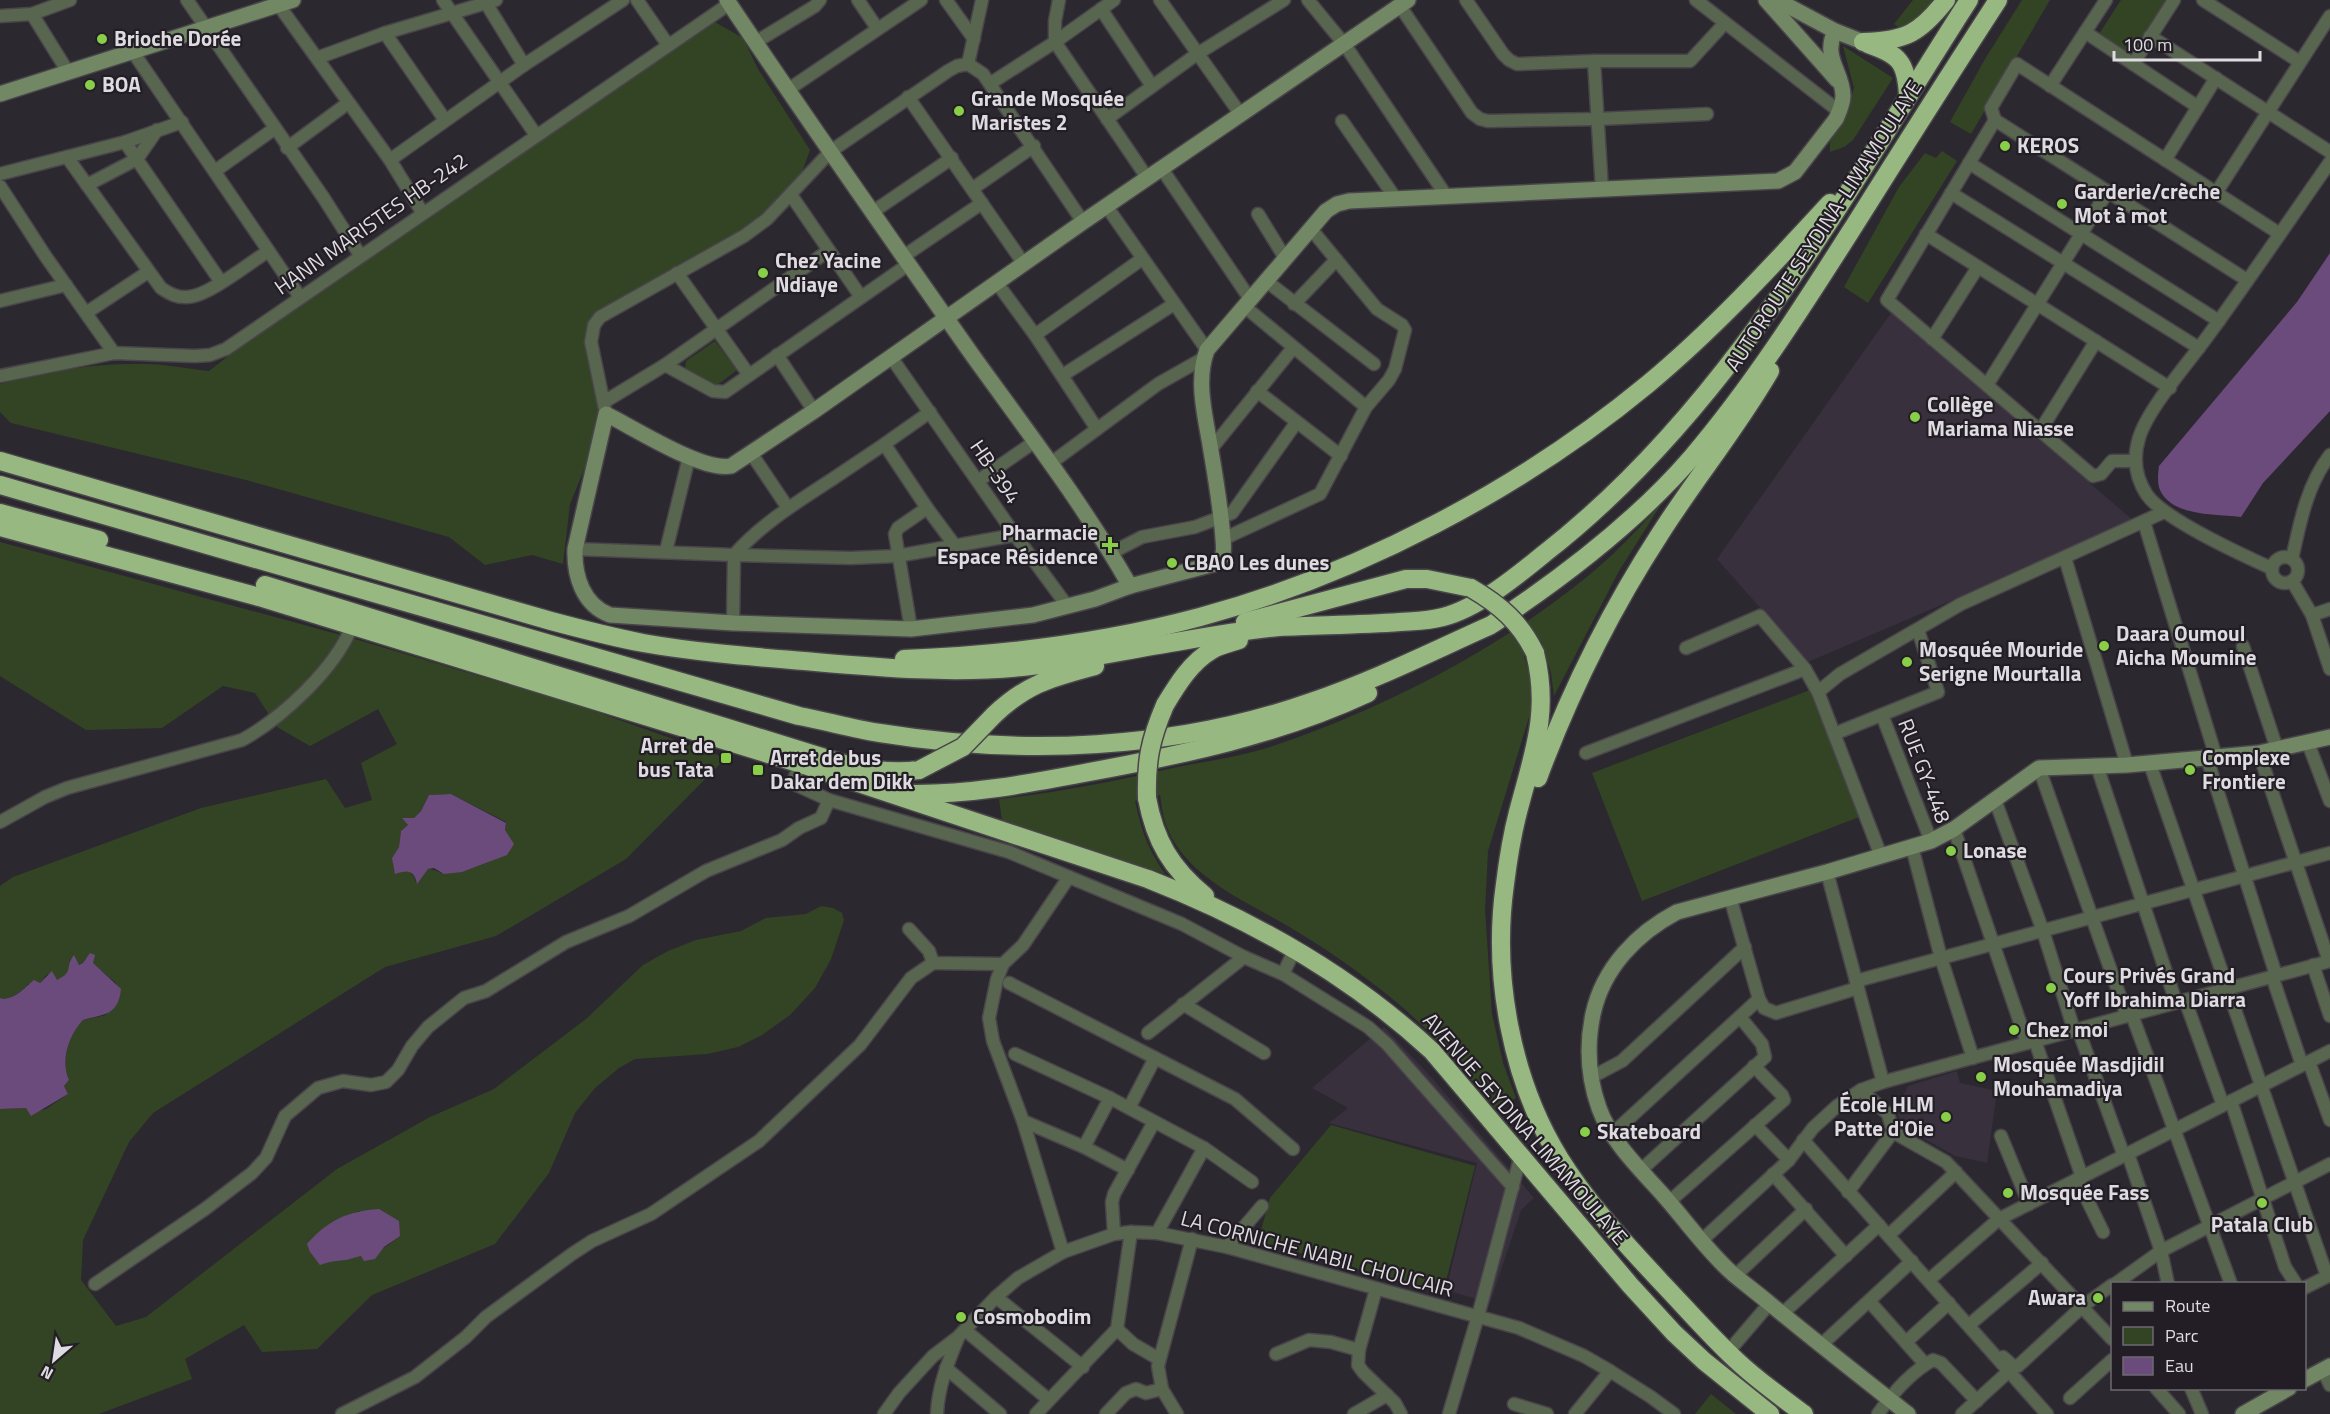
<svg xmlns="http://www.w3.org/2000/svg" width="2330" height="1414" font-family="'Titillium Web',sans-serif">
<style>
.built{fill:#38303d}
.green{fill:#334425;fill-rule:evenodd}
.water{fill:#6a4b7c}
.lines{fill:none;stroke-linecap:round;stroke-linejoin:round}
.street-casing{stroke:#49454b;stroke-width:15}
.secondary-casing{stroke:#49454b;stroke-width:18}
.highway-casing{stroke:#49454b;stroke-width:21}
.street{stroke:#59664f;stroke-width:12}
.secondary{stroke:#728764;stroke-width:15}
.highway{stroke:#98b881;stroke-width:18}
.highway-bridge-casing{stroke:#49454b;stroke-width:21;stroke-linecap:butt}
.highway-bridge{stroke:#98b881;stroke-width:18}
.poi-dot{fill:#89ce48;stroke:#231e25;stroke-width:2}
.labels{text-anchor:middle;stroke-width:4.5;stroke-linejoin:round;paint-order:stroke}
.poi-label{font-size:21px;font-weight:bold;fill:#dfdce1;stroke:#231e25;text-anchor:start}
.street-label{font-size:21px;fill:#dfdce1;stroke:#231e25}
</style>
<rect width="100%" height="100%" fill="#2c282f"/>
<g class="built">
<path d="M1891,313L2135,522L1808,662L1717,559Z"/>
<path d="M1384,1027L1432,1078L1534,1198L1521,1210L1490,1303L1446,1290L1477,1163L1329,1123L1348,1108L1312,1088Z"/>
<path d="M1957,1071L1960,1083L1997,1091L1987,1163L1955,1156L1900,1125L1897,1108L1908,1086Z"/>
</g>
<g class="green">
<path d="M1913,0H1934L1907,33L1894,24Z"/>
<path d="M2022,0H2050L1971,134L1950,122L1985,59Z"/>
<path d="M2121,0H2170L2134,57L2099,34Z"/>
<path d="M713,21L743,38L758,69L810,150L798,183L763,219L658,281L611,303L589,332L602,409L585,467L570,504L563,564L532,555L485,565L449,537L246,480L11,423L0,412V384C47,370 96,363 145,364C166,364 188,369 209,371L249,340Z"/>
<path d="M1843,46L1893,78L1853,140L1844,147L1830,152V142L1843,121L1854,88Z"/>
<path d="M1942,151L1957,161L1868,303L1844,287L1899,187L1925,153L1936,158Z"/>
<path d="M715,341L737,370L716,386L685,369L686,361Z"/>
<path d="M1662,503L1619,571L1554,696L1551,673L1541,641L1524,656L1531,681L1530,714L1488,851L1485,910L1492,1014L1503,1063L1516,1098L1497,1110C1465,1072 1434,1033 1395,1001C1361,973 1324,947 1286,925C1245,901 1188,877 1168,830C1163,819 1162,807 1160,795L1135,801C1142,832 1147,847 1165,874L1002,820L999,799C1055,793 1109,782 1164,770C1199,762 1236,758 1270,747C1388,708 1520,639 1612,555C1629,539 1646,520 1662,503Z"/>
<path d="M0,542L348,637L580,706L726,758L626,859L496,936L385,967L153,1113L129,1142L83,1240L81,1280L116,1326L146,1317L337,1169L430,1117L494,1089L586,1019L643,965L668,951L696,940L741,931L766,918L806,914L821,906L833,908L842,913L844,920L831,959L815,988L790,1015L762,1035L738,1047L707,1054L635,1059L619,1068L595,1088L575,1113L549,1173L495,1244L372,1295L317,1349L262,1352L244,1325L185,1359L192,1379L99,1414H0V1109L26,1108L35,1112L46,1109L68,1094L64,1086L69,1080C60,1060 69,1035 83,1020L106,1015L116,983L86,958L83,963L78,965L70,959C68,974 70,973 57,980L47,974L40,983L28,984C24,991 9,1001 0,998V886L13,877L201,808L326,779L345,808L372,800L361,763L397,744L378,709L310,746L277,727L255,693L223,686L162,728L86,730L0,676ZM451,794L506,822L503,855C485,864 466,872 446,873C439,874 435,868 428,869L416,883C415,872 401,865 392,858L399,847L401,831L408,825L402,818H414L421,811L429,795ZM359,1211L397,1237C377,1260 344,1258 317,1261L310,1252L346,1217Z"/>
<path d="M1810,690L1859,817L1642,901L1592,773Z"/>
<path d="M1331,1125L1475,1166L1443,1293L1258,1241L1270,1198Z"/>
<path d="M1711,1394L1736,1414H1695Z"/>
</g>
<g class="water">
<path d="M2330,253V411L2263,483L2241,517C2217,514 2172,517 2160,490C2157,483 2158,473 2159,466L2297,302Z"/>
<path d="M451,794L506,823L505,830L514,844L507,855L462,872L444,874L434,868L428,869L417,884C414,869 407,870 395,874L392,858L399,847L401,831L408,825L402,818H414L421,811L429,795Z"/>
<path d="M90,953L95,955L93,963L121,989C118,1016 104,1014 83,1020C69,1035 60,1060 69,1080L64,1086L68,1094L31,1116L26,1108L0,1109V998C13,1002 25,987 34,980L40,983L52,971L57,980C75,971 64,967 74,955L79,965L83,963Z"/>
<path d="M379,1209L399,1221L400,1236L384,1247L375,1259L364,1261L361,1256C356,1257 351,1259 346,1260C335,1261 331,1261 320,1265L310,1252L307,1244C328,1220 348,1211 379,1209Z"/>
</g>
<g class="lines">
<defs>
<g id="street">
<path d="M187,0L323,197L360,255"/>
<path d="M275,0L390,160L422,212"/>
<path d="M443,0L536,135"/>
<path d="M637,0L668,45"/>
<path d="M858,0L877,28"/>
<path d="M946,0L974,39"/>
<path d="M1059,0L1055,21V42L1148,179"/>
<path d="M1160,0L1241,115"/>
<path d="M1308,0L1345,45L1447,197"/>
<path d="M1466,0L1503,54L1509,60L1517,64L1594,61H1690L1724,24"/>
<path d="M1696,0L1840,112"/>
<path d="M2203,0L2300,62"/>
<path d="M486,3L524,65"/>
<path d="M1400,6L1472,113L1480,119L1488,121L1598,119L1707,114"/>
<path d="M1101,9L1152,86"/>
<path d="M32,14L68,72"/>
<path d="M0,16L32,14L70,0"/>
<path d="M2085,32L2198,107"/>
<path d="M385,33L445,120"/>
<path d="M2150,36L2330,152"/>
<path d="M756,42L815,6L820,0"/>
<path d="M133,52L300,297"/>
<path d="M317,58L385,33L496,0"/>
<path d="M1594,61L1602,190"/>
<path d="M968,64L982,0"/>
<path d="M2133,64L2174,0"/>
<path d="M991,83L1055,42L1114,0"/>
<path d="M2050,86L2106,0"/>
<path d="M789,89L921,0"/>
<path d="M908,97L1024,264"/>
<path d="M1107,119L1197,54L1284,0"/>
<path d="M1995,120L1887,300L2093,476L2101,474L2112,461H2134"/>
<path d="M1342,121L1396,199"/>
<path d="M125,142L221,282"/>
<path d="M287,148L348,103"/>
<path d="M67,157L161,288C169,293 176,298 187,297C207,297 248,264 267,252"/>
<path d="M390,160L524,65L623,0"/>
<path d="M2165,160L2216,78"/>
<path d="M1969,163L2219,321"/>
<path d="M1162,169L1250,299"/>
<path d="M215,171L274,129"/>
<path d="M0,174L125,142L182,122"/>
<path d="M87,185L137,159L157,130"/>
<path d="M0,186L46,257L114,353"/>
<path d="M972,189L1034,146"/>
<path d="M1951,193L2199,348"/>
<path d="M2216,193L2330,16"/>
<path d="M791,195L861,297"/>
<path d="M1107,207L1207,350"/>
<path d="M874,211L952,158"/>
<path d="M1258,214L1285,258"/>
<path d="M1926,234L2170,388"/>
<path d="M904,256L982,203"/>
<path d="M677,273L749,375"/>
<path d="M1265,280L1374,364"/>
<path d="M2247,280L1995,120L1991,108L2017,64L2280,234"/>
<path d="M997,283L1035,335L1097,429"/>
<path d="M0,301L66,285"/>
<path d="M1294,304L1336,260"/>
<path d="M1244,306L1366,407"/>
<path d="M86,313L148,272"/>
<path d="M1035,335L1142,259"/>
<path d="M1932,339L1978,267"/>
<path d="M777,355L814,411"/>
<path d="M891,357L1015,535L1068,607"/>
<path d="M665,365L713,391L725,392L909,264"/>
<path d="M1063,375L1174,304"/>
<path d="M0,376L114,353L195,356L210,355L226,349L729,4"/>
<path d="M1987,385L2108,191"/>
<path d="M1257,391L1341,456"/>
<path d="M604,402L665,365L828,251"/>
<path d="M606,414L591,342L594,325L600,317L744,236L767,219L831,151L948,71L957,66L968,64L983,74L1083,222"/>
<path d="M2040,431L2096,341"/>
<path d="M885,445L927,508L956,547"/>
<path d="M1211,449L1293,348"/>
<path d="M751,453L788,508"/>
<path d="M1051,463L1158,384L1204,358"/>
<path d="M978,481L1034,442"/>
<path d="M2144,522L2216,757"/>
<path d="M1223,539L1320,494L1366,407L1389,380L1395,369L1405,330L1402,325L1377,309L1311,229"/>
<path d="M575,549L734,555L851,558L897,556L1015,535"/>
<path d="M666,551L689,457"/>
<path d="M1111,553L1142,537L1195,527L1232,513L1296,423"/>
<circle cx="2285" cy="570" r="13"/>
<path d="M2065,558L2127,765"/>
<path d="M2292,559C2300,522 2307,485 2330,455"/>
<path d="M2271,568C2242,555 2164,519 2147,495C2135,477 2133,458 2139,438C2148,408 2190,361 2210,333C2251,277 2290,219 2330,162"/>
<path d="M2292,581L2312,615L2330,669"/>
<path d="M2312,615L2330,609"/>
<path d="M733,623L734,555C762,523 799,501 834,478C866,457 898,435 930,412"/>
<path d="M911,629L895,534L898,528L927,508"/>
<path d="M2243,646L2277,749"/>
<path d="M1686,648L1760,616L1805,669L1818,692L1881,856"/>
<path d="M1818,692L1840,674L1961,604L2164,512"/>
<path d="M1882,715L1931,841"/>
<path d="M1834,734L1938,692L1918,630"/>
<path d="M2308,743L2330,801"/>
<path d="M1586,753L1805,669"/>
<path d="M2259,753L2329,961"/>
<path d="M2207,758L2276,975"/>
<path d="M801,764L792,783L829,800L1009,852L1182,924L1244,957L1283,974L1368,1027L1387,1044L1513,1187"/>
<path d="M2150,764L2327,1276"/>
<path d="M2097,766L2176,1002"/>
<path d="M2039,768L2127,1016"/>
<path d="M1995,800L2043,931L2074,1030"/>
<path d="M0,822L45,797L67,788L242,740C282,718 335,669 352,626"/>
<path d="M1954,829L2027,1043"/>
<path d="M1912,847L1941,958L1973,1058"/>
<path d="M1827,872L1883,1082"/>
<path d="M1730,897L1759,999L1764,1008L1776,1013L1858,988"/>
<path d="M909,929L929,951L933,963L1003,964L1023,945L1069,877"/>
<path d="M1003,964L997,979L989,1018L993,1041L1023,1121L1063,1252"/>
<path d="M2313,965L2330,1016"/>
<path d="M1283,974L1295,949"/>
<path d="M2272,976L2302,1065"/>
<path d="M1856,981L2330,853"/>
<path d="M1009,983L1235,1099L1293,1149"/>
<path d="M2185,1000L2223,1105"/>
<path d="M1183,1004L1264,1053"/>
<path d="M2132,1015L2231,1284"/>
<path d="M2078,1029L2124,1156"/>
<path d="M1148,1033L1244,957"/>
<path d="M2035,1041L2082,1177"/>
<path d="M1015,1054L1110,1098L1204,1148"/>
<path d="M2309,1062L2330,1120"/>
<path d="M1590,1078L1622,1061L1745,947"/>
<path d="M2231,1101L2285,1267L2296,1284"/>
<path d="M1129,1108L1155,1058"/>
<path d="M1023,1121L1084,1147L1128,1170"/>
<path d="M1755,1125L1789,1160"/>
<path d="M1893,1132L1946,1162L2112,1339"/>
<path d="M1612,1134L1759,999"/>
<path d="M2001,1136L2029,1204"/>
<path d="M1803,1140L2047,1414"/>
<path d="M1084,1147L1110,1098"/>
<path d="M2128,1154L2161,1251L2168,1284"/>
<path d="M1641,1170L1765,1057L1762,1044L1740,1017"/>
<path d="M1773,1174L1846,1256"/>
<path d="M2077,1179L2103,1232"/>
<path d="M1848,1192L1893,1132L1888,1114L1861,1090"/>
<path d="M1669,1202L1784,1100L1782,1095L1754,1066"/>
<path d="M1157,1233L1204,1148L1252,1182"/>
<path d="M1114,1234L1112,1202L1114,1194L1154,1122"/>
<path d="M1889,1235L1956,1172"/>
<path d="M1701,1241L1789,1160L1813,1128L1837,1106L1861,1090L1883,1082L2330,961"/>
<path d="M1227,1247L1262,1206"/>
<path d="M1735,1276L1806,1209"/>
<path d="M1929,1280L1999,1219L2330,1051"/>
<path d="M95,1284L205,1209L252,1173L266,1158L285,1116L318,1088L343,1081L371,1085L386,1082L398,1070L412,1046L428,1027L464,998L486,991L566,942L629,916L706,871L782,840L799,828L821,818L829,800"/>
<path d="M2115,1284L2161,1251L2330,1164"/>
<path d="M2304,1288L2330,1275"/>
<path d="M1376,1289L1359,1350L1358,1365L1363,1372L1395,1403L1401,1414"/>
<path d="M996,1297L1083,1367"/>
<path d="M1869,1301L1925,1364"/>
<path d="M1782,1314L1879,1225"/>
<path d="M1969,1325L2042,1263"/>
<path d="M1117,1329L1133,1344L1159,1359"/>
<path d="M965,1330L1049,1400"/>
<path d="M1906,1342L1949,1303"/>
<path d="M1820,1346L1912,1261"/>
<path d="M1728,1352L1770,1303"/>
<path d="M1276,1354L1309,1340L1331,1342L1359,1350"/>
<path d="M2003,1357L2012,1365L2018,1366L2083,1306L2112,1285"/>
<path d="M946,1368L1000,1414"/>
<path d="M2323,1370L2330,1385"/>
<path d="M2156,1388L2179,1414"/>
<path d="M2191,1388L2202,1414"/>
<path d="M2070,1398L2112,1360"/>
<path d="M1514,1404L1547,1414"/>
<path d="M342,1414L415,1377L466,1337L486,1317L572,1254L592,1241L651,1214L759,1141L860,1045L911,978L933,963"/>
<path d="M884,1414L899,1393L933,1356L958,1337L996,1297L1018,1278L1063,1252L1114,1234L1131,1232L1157,1233L1227,1247L1519,1328L1584,1356L1610,1371L1651,1397L1674,1414"/>
<path d="M937,1414C938,1387 948,1362 958,1338"/>
<path d="M1036,1414L1117,1329L1131,1232"/>
<path d="M1106,1414L1126,1393L1136,1389L1146,1393L1162,1389"/>
<path d="M1177,1414L1162,1389L1158,1366L1192,1239"/>
<path d="M1354,1414L1387,1395"/>
<path d="M1449,1414L1478,1316L1521,1155"/>
<path d="M1575,1414L1610,1371"/>
<path d="M1878,1414C1892,1394 1911,1372 1933,1360L1941,1363L1977,1401"/>
<path d="M1962,1414L2008,1372"/>
</g>
<g id="secondary">
<path d="M727,0C807,120 890,238 973,356C1027,431 1084,505 1130,586"/>
<path d="M1408,0L1083,222L814,411L731,466C703,472 634,428 606,414L575,549C574,576 583,605 610,615L733,623L911,629L1033,615L1095,599L1130,586L1214,564C1225,558 1224,550 1223,539C1221,509 1216,480 1211,451C1206,418 1195,382 1207,350L1326,211L1337,204L1349,201L1778,181L1795,172L1836,119C1839,112 1843,104 1843,96C1843,72 1822,58 1835,31"/>
<path d="M1766,0L1837,80"/>
<path d="M1777,0L1835,31L1863,42"/>
<path d="M0,94L293,0"/>
<path d="M2304,1380L2330,1366"/>
<path d="M1908,1414C1861,1377 1815,1341 1769,1303C1757,1293 1745,1284 1733,1274C1707,1251 1687,1222 1664,1196C1641,1170 1611,1142 1599,1108C1588,1077 1586,1047 1593,1014C1603,968 1637,933 1677,912L1827,872L1931,841L1954,829L2039,768L2127,765L2216,757L2259,753L2330,737"/>
<path d="M2243,1414L2289,1388"/>
</g>
<g id="highway">
<path d="M1863,42C1906,41 1920,33 1946,0"/>
<path d="M1868,44C1899,55 1906,61 1908,95"/>
<path d="M0,461L551,621C581,629 612,637 643,643C700,653 758,657 815,662C884,668 953,674 1022,667C1074,662 1125,650 1176,642C1210,636 1244,630 1279,627C1319,625 1360,625 1400,622C1414,621 1429,621 1443,617C1478,608 1517,576 1545,553C1731,408 1844,194 1969,0"/>
<path d="M0,485L799,716C826,721 853,729 880,733C1022,756 1174,750 1311,702C1373,681 1431,652 1491,625"/>
<path d="M0,513L99,540"/>
<path d="M0,527L259,597L801,764L1148,879C1253,920 1350,975 1432,1051L1630,1285L1674,1333L1704,1361L1770,1414"/>
<path d="M265,585L851,766C875,771 895,773 919,770"/>
<path d="M1245,622L1406,579H1427L1471,588"/>
<path d="M1494,623C1565,576 1636,522 1692,457C1754,384 1805,303 1856,223C1903,148 1950,74 1998,0"/>
<path d="M1535,653C1550,713 1533,754 1518,812C1512,835 1508,860 1505,884C1492,975 1511,1080 1560,1159C1588,1204 1625,1243 1661,1282C1686,1308 1710,1336 1736,1360C1757,1380 1781,1397 1804,1414"/>
<path d="M904,659C1004,655 1103,643 1200,617C1359,574 1521,489 1648,384C1714,329 1771,267 1830,203"/>
<path d="M1165,705C1177,685 1191,662 1212,650C1219,645 1231,643 1239,640"/>
<path d="M994,715C1028,683 1051,678 1095,666"/>
<path d="M1538,778C1570,692 1610,611 1660,534C1695,479 1737,428 1770,371"/>
<path d="M909,794C968,795 1026,784 1084,773C1182,755 1278,735 1368,693"/>
<path d="M1147,798C1155,841 1171,868 1205,896"/>
</g>
</defs>
<use href="#street" class="street-casing"/>
<use href="#secondary" class="secondary-casing"/>
<use href="#highway" class="highway-casing"/>
<use href="#street" class="street"/>
<use href="#secondary" class="secondary"/>
<use href="#highway" class="highway"/>
<defs>
<g id="highway-bridge">
<path d="M1471,588C1500,605 1520,622 1535,653"/>
<path d="M919,770L963,747L994,715"/>
<path d="M1147,798C1146,761 1150,740 1165,705"/>
</g>
</defs>
<use href="#highway-bridge" class="highway-bridge-casing"/>
<use href="#highway-bridge" class="highway-bridge"/>
</g>
<g class="poi-dot">
<circle cx="102" cy="39" r="6"/>
<circle cx="90" cy="85" r="6"/>
<circle cx="959" cy="111" r="6"/>
<circle cx="2005" cy="146" r="6"/>
<circle cx="2062" cy="204" r="6"/>
<circle cx="763" cy="273" r="6"/>
<circle cx="1915" cy="417" r="6"/>
<path d="M1107 536h6v6h6v6h-6v6h-6v-6h-6v-6h6z"/>
<circle cx="1172" cy="563" r="6"/>
<circle cx="2104" cy="646" r="6"/>
<circle cx="1907" cy="662" r="6"/>
<rect x="720" y="752" width="12" height="12" rx="3"/>
<rect x="752" y="764" width="12" height="12" rx="3"/>
<circle cx="2190" cy="770" r="6"/>
<circle cx="1951" cy="851" r="6"/>
<circle cx="2051" cy="988" r="6"/>
<circle cx="2014" cy="1030" r="6"/>
<circle cx="1981" cy="1077" r="6"/>
<circle cx="1946" cy="1117" r="6"/>
<circle cx="1585" cy="1132" r="6"/>
<circle cx="2008" cy="1193" r="6"/>
<circle cx="2262" cy="1203" r="6"/>
<circle cx="2098" cy="1298" r="6"/>
<circle cx="961" cy="1317" r="6"/>
</g>
<g class="labels">
<g class="poi-label">
<text x="114" y="46">Brioche Dorée</text>
<text x="102" y="92">BOA</text>
<text x="971" y="106">Grande Mosquée<tspan x="971" dy="24">Maristes 2</tspan></text>
<text x="2017" y="153">KEROS</text>
<text x="2074" y="199">Garderie/crèche<tspan x="2074" dy="24">Mot à mot</tspan></text>
<text x="775" y="268">Chez Yacine<tspan x="775" dy="24">Ndiaye</tspan></text>
<text x="1927" y="412">Collège<tspan x="1927" dy="24">Mariama Niasse</tspan></text>
<text x="1098" y="540" text-anchor="end">Pharmacie<tspan x="1098" dy="24">Espace Résidence</tspan></text>
<text x="1184" y="570">CBAO Les dunes</text>
<text x="2116" y="641">Daara Oumoul<tspan x="2116" dy="24">Aicha Moumine</tspan></text>
<text x="1919" y="657">Mosquée Mouride<tspan x="1919" dy="24">Serigne Mourtalla</tspan></text>
<text x="714" y="753" text-anchor="end">Arret de<tspan x="714" dy="24">bus Tata</tspan></text>
<text x="770" y="765">Arret de bus<tspan x="770" dy="24">Dakar dem Dikk</tspan></text>
<text x="2202" y="765">Complexe<tspan x="2202" dy="24">Frontiere</tspan></text>
<text x="1963" y="858">Lonase</text>
<text x="2063" y="983">Cours Privés Grand<tspan x="2063" dy="24">Yoff Ibrahima Diarra</tspan></text>
<text x="2026" y="1037">Chez moi</text>
<text x="1993" y="1072">Mosquée Masdjidil<tspan x="1993" dy="24">Mouhamadiya</tspan></text>
<text x="1934" y="1112" text-anchor="end">École HLM<tspan x="1934" dy="24">Patte d'Oie</tspan></text>
<text x="1597" y="1139">Skateboard</text>
<text x="2020" y="1200">Mosquée Fass</text>
<text x="2262" y="1232" text-anchor="middle">Patala Club</text>
<text x="2086" y="1305" text-anchor="end">Awara</text>
<text x="973" y="1324">Cosmobodim</text>
</g>
<g class="street-label">
<text transform="translate(371 224) rotate(-35)" y="7">HANN MARISTES HB-242</text>
<text transform="translate(1824 226) rotate(-57)" y="7">AUTOROUTE SEYDINA-LIMAMOULAYE</text>
<text transform="translate(995 472) rotate(56)" y="7">HB-394</text>
<text transform="translate(1924 771) rotate(69)" y="7">RUE GY-448</text>
<text transform="translate(1525 1129) rotate(49)" y="7">AVENUE SEYDINA LIMAMOULAYE</text>
<text transform="translate(1317 1254) rotate(15)" y="7">LA CORNICHE NABIL CHOUCAIR</text>
</g>
</g>
<rect x="2111" y="1282" width="195" height="108" fill="#231e25" stroke="#6e6a70" stroke-width="1.5"/>
<rect x="2123" y="1302" width="30" height="9" fill="#728764" stroke="#6e6a70" stroke-width="1.5"/>
<text x="2165" y="1312" font-size="18" fill="#dfdce1">Route</text>
<rect x="2123" y="1327" width="30" height="18" fill="#334425" stroke="#6e6a70" stroke-width="1.5"/>
<text x="2165" y="1342" font-size="18" fill="#dfdce1">Parc</text>
<rect x="2123" y="1357" width="30" height="18" fill="#6a4b7c" stroke="#6e6a70" stroke-width="1.5"/>
<text x="2165" y="1372" font-size="18" fill="#dfdce1">Eau</text>
<g transform="translate(54 1360) rotate(209)" stroke="#231e25" stroke-width="4.5" paint-order="stroke">
<path d="M0-4.5L10 22L0 15L-10 22Z" fill="#dfdce1"/>
<text y="-9" font-size="16" font-weight="bold" text-anchor="middle" fill="#dfdce1">N</text>
</g>
<path d="M2114 51v9h146v-9" fill="none" stroke="#dfdce1" stroke-width="3"/>
<text x="2123" y="51" font-size="18" fill="#dfdce1" stroke="#231e25" stroke-width="4.5" paint-order="stroke">100 m</text>
</svg>
